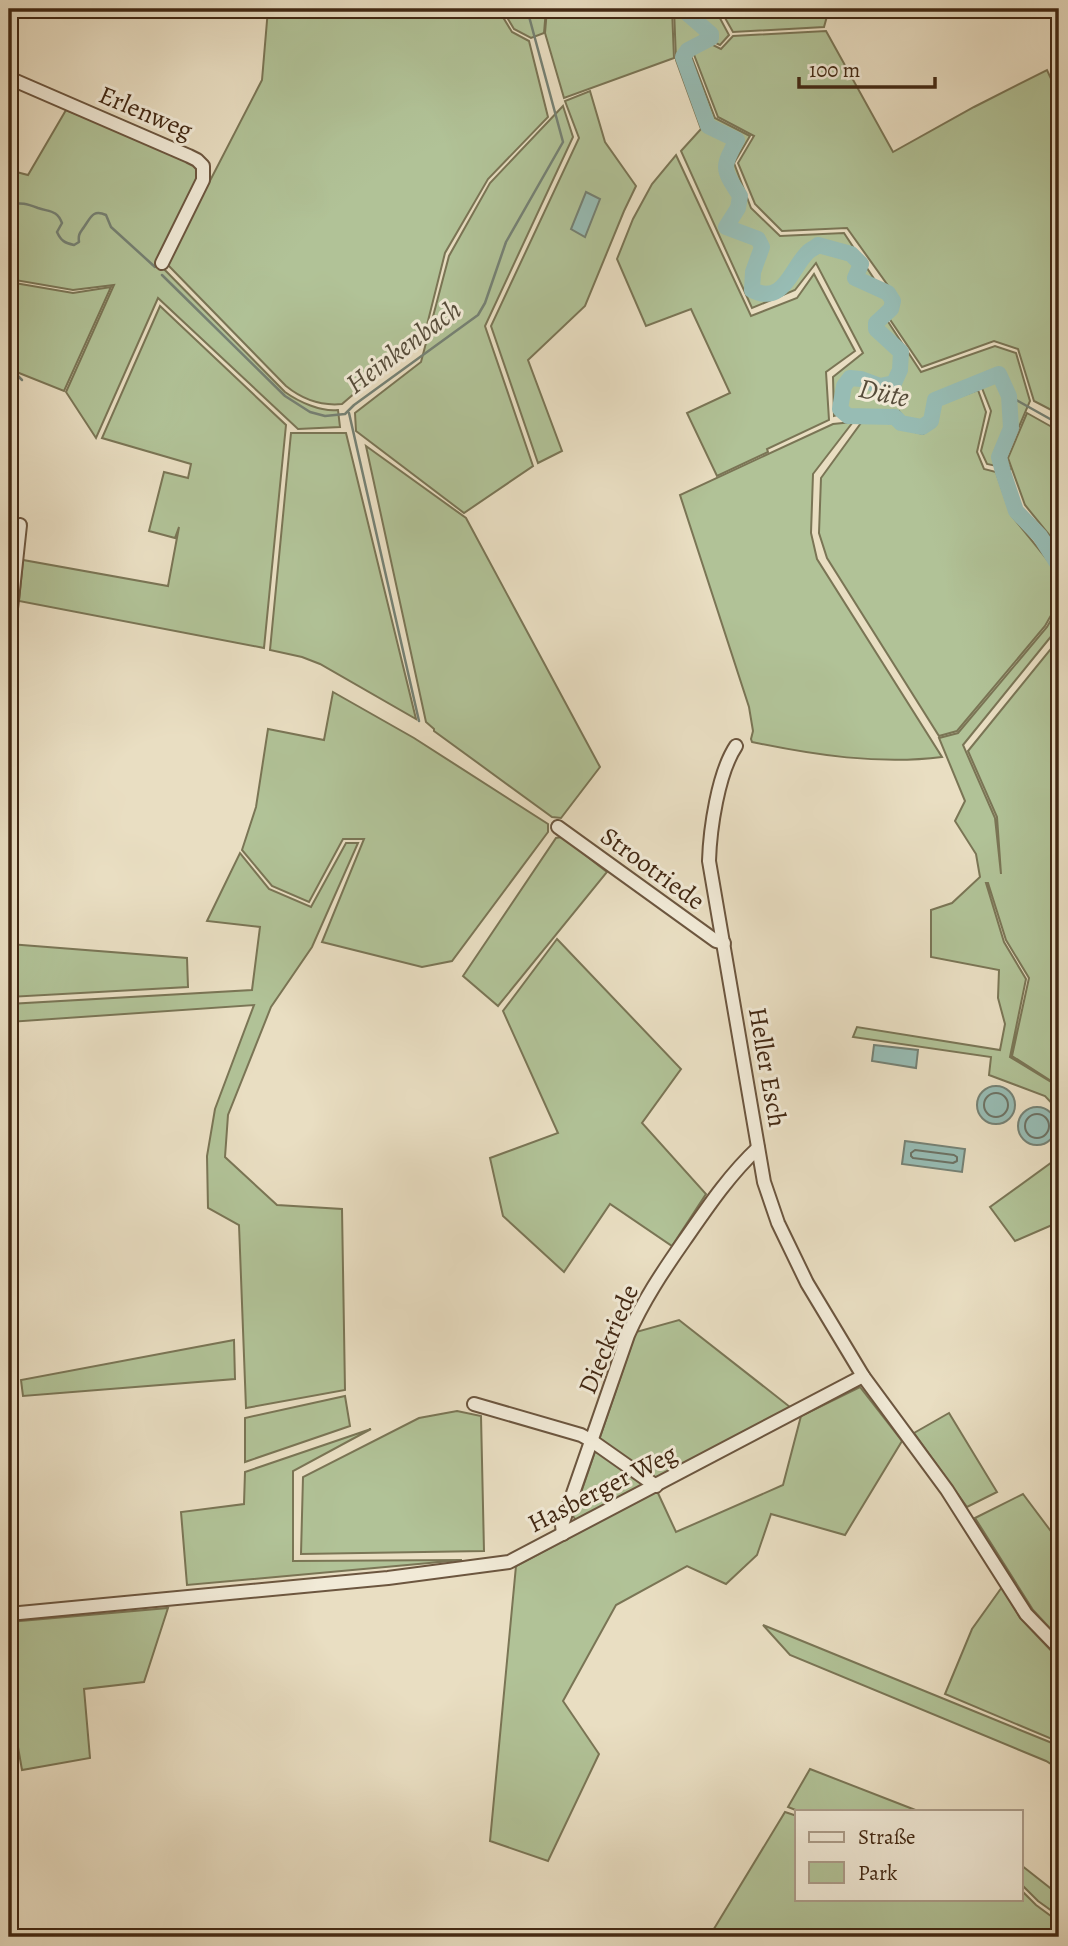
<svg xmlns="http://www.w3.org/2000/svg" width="1068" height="1946" font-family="Alegreya,serif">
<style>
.green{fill:#b1c297;stroke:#7a7555;stroke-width:2}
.water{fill:#97bcb4;stroke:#758174;stroke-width:2}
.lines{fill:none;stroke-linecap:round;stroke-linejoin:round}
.shore{stroke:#6c7264;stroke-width:2}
.stream{stroke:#758174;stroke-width:2.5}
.river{stroke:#97bcb4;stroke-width:16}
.minor-casing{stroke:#6c563f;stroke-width:16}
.minor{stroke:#f1ead7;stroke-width:12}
.labels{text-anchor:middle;stroke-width:6;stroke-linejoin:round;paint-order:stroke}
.street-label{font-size:26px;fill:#422813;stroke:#f1ead7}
.water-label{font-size:28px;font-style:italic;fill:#574d3b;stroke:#f1ead7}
</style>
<rect width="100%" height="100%" fill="#e9dec2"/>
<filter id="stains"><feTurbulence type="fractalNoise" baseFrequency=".00286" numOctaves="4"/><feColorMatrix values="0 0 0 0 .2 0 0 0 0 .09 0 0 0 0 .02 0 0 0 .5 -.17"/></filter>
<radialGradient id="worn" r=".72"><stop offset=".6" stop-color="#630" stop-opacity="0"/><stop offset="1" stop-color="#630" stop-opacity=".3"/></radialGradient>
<g class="green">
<path d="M268,9H498L512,32L529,41L548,117L488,179L445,253L425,333L342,404C322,406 302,399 286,386L167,264L262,80Z"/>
<path d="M502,9H546L544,33L531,38L514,29Z"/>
<path d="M547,9H672L674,58L564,98L545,33Z"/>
<path d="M674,9H715L729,35L720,45L703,37L687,45L715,118L750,136L734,163L751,208L780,236L844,233L886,297L887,305L881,311L921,372L995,346L1016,353L1030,401L1006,457L1010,469L987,464L981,451L991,411L978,378L932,396L928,418L920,422L905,419L899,411H851L834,416L833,377L863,353L816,263L795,290L752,308L681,151L701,129L676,60Z"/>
<path d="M720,9H829L824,27L733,32Z"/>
<path d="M826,31L893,152L974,107L1047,70L1059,96V414L1034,401L1018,349L994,341L922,367L889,318L897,310L899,301L847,228L782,231L755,204L738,163L754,136L718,117L693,52L711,44L721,49L733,36Z"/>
<path d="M590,91L605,142L636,186L624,211L585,306L528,360L562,451L538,463L491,326L579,138L565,101Z"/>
<path d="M563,106L573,137L485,326L533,466L464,513L356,431L355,413L421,362L449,256L490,183Z"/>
<path d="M66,110L196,162L199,179L158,263L285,392C299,402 321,412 338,410L340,427L298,429L158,298L96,438L66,392L114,285L73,290L9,279V170L28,175Z"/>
<path d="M676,155L751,316L797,298L814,274L855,351L826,372L829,420L767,449L768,452L717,476L687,413L730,393L691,309L646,326L617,259L633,219L652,184Z"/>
<path d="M9,282L73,293L111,287L64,391L9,369Z"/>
<path d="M160,306L286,425L264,648L19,601L23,560L168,586L179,527L175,538L149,531L164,472L188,478L191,464L102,438Z"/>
<path d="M978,390L986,412L977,452L984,469L996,472L1011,515L1059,574V610H1054L1045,626L957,731L939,736L827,558L819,533L821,478L861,423L892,422L898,428L923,434L936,424L940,404Z"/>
<path d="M1027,413L1059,431V547L1025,505L1008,458Z"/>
<path d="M853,422L813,474L811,533L817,559L942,757C879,765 814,755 752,742L751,739L753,731L749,707L680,495L833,424Z"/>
<path d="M291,433H346L416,719L320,664L302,657L270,650Z"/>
<path d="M366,446L466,518L600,767L561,818L552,817L434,731V729L426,722Z"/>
<path d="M1055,613H1059V639L1053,634L963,745L995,818L1001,874L997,817L968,751L1058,640L1059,642V1086L1012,1056L1029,978L1006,940L988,883H986L1004,942L1026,979L1010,1057L1051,1082L1059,1089V1111L1045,1096L989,1075L991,1057L853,1037L857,1027L1000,1050L1005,1024L998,998L999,970L931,957V910L952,903L980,877L976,854L955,821L965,801L939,738L958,733L1047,627Z"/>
<path d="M333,692L414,738L548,824V832L452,961L422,967L322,942L364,839H343L309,902L272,886L242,850L256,807L268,729L324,740Z"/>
<path d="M562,837L607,872L498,1006L463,976L556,838Z"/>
<path d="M346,843H358L312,947L271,1007L228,1115L225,1157L277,1205L342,1209L345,1390L246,1408L239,1225L208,1208L207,1156L215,1109L254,1005L9,1022V1004L252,990L260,927L207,921L240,853L269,889L311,907Z"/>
<path d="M557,939L681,1069L642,1123L706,1194L672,1246L610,1204L564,1272L503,1216L490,1158L558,1133L503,1011Z"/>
<path d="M9,944L187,958L188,987L9,997Z"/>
<path d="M1059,1157V1222L1015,1241L990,1207Z"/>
<path d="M679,1320L790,1407L580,1526L573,1516L636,1332Z"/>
<path d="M234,1340L235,1379L23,1396L21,1380Z"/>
<path d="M860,1387L902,1441L845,1535L771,1514L757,1555L726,1584L687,1566L616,1605L563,1701L599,1754L548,1861L490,1841L516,1566L657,1491L676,1532L783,1485L801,1416Z"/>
<path d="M345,1396L350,1426L245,1462V1418Z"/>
<path d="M457,1411L481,1416L484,1551L301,1554L303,1477L419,1418Z"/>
<path d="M949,1413L997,1492L967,1507L914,1433Z"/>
<path d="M371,1429L293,1471V1561L462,1560L187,1585L181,1512L244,1504L245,1472Z"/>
<path d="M1023,1494L1059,1542V1638L1033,1610L975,1518Z"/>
<path d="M1002,1587L1020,1618L1059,1659V1742L945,1694L972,1629Z"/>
<path d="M168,1608L144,1682L84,1689L90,1758L22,1770L9,1696V1622Z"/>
<path d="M763,1625L1052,1743L1059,1748V1769L1046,1761L790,1655Z"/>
<path d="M810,1769L918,1811H798L788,1807Z"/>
<path d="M785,1812L797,1816V1899H1021V1890L1036,1905L1059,1922V1937H709Z"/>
<path d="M1021,1865L1059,1895V1916L1038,1901L1021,1884Z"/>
</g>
<g class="water">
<path d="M586,192L600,199L585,237L571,229Z"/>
<path d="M874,1045L918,1050L916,1068L872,1061Z"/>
<circle cx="996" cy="1105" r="19"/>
<circle cx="1037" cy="1126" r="19"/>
<path d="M905,1141L965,1149L962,1172L902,1164Z"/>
</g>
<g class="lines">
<g class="shore">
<circle cx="996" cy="1105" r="12"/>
<circle cx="1037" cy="1126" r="12"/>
<path d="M915,1150L954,1155L957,1157V1161L953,1163L913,1158L911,1156V1153Z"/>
</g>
<g class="stream">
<path d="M9,204C23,203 25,203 38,208C50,212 57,210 62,223L57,232C61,241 65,243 74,245L79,242C78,234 80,233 84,227C91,217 93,209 106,215L111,227L155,267"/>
<path d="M162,275L285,396L310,412L325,416L345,414L354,405L478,315L485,303L506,242L563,142L527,9"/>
<path d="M9,367L22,380"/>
<path d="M1009,396L1059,424"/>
<path d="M349,413L419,721"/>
</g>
<path class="river" d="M682,9L711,34V38L688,50L683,57L708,126L737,140C721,169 723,169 740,196L738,208L726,227L758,239L762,247L753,272L752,290C784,306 791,268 808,252C811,249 815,248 818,245L851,254L861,264L855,278L888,293L893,301L891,309L876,323V329L901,352L900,370L894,383L880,386L861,379L850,378L844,386L840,409L848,416L895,417L901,423L922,427L931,421L935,400L999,374L1009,396L1011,428L999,457L1003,472L1016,511L1040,536L1059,566"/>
<defs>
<g id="minor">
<path d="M9,78L189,156L197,160L203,166V180L162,263"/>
<path d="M9,627L20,525"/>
<path d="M736,746C718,773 710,829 709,861L764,1182L778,1223L807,1283L863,1376L947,1490L1026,1614L1059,1648"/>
<path d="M558,827L716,941L724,943"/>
<path d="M474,1404L581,1435L592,1441L656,1486"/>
<path d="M563,1534L562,1525L628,1335C643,1301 663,1271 684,1241C707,1208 729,1175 758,1148"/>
<path d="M9,1614L388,1578L509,1562L863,1376"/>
</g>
</defs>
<use href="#minor" class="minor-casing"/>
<use href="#minor" class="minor"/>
</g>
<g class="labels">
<g class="street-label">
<text transform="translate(146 112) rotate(23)" y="9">Erlenweg</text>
<text transform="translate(653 868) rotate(36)" y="9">Strootriede</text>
<text transform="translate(768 1067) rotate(80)" y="9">Heller Esch</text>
<text transform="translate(608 1339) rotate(-67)" y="9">Dieckriede</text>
<text transform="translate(602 1488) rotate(-27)" y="9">Hasberger Weg</text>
</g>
<g class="water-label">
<text transform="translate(403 346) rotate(-37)" y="10">Heinkenbach</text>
<text transform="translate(884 392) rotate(12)" y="10">Düte</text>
</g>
</g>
<rect width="1068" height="1946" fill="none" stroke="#e9dec2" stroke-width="35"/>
<rect x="10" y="10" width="1047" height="1925" fill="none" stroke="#422813" stroke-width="3.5"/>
<rect x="18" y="18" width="1033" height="1911" fill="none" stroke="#422813" stroke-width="2"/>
<rect x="795" y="1810" width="228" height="91" fill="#f1ead7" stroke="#ab9c89" stroke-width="2"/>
<rect x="809" y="1832" width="35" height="10" fill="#f1ead7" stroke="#ab9c89" stroke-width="2"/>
<text x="858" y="1844" font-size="21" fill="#422813">Straße</text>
<rect x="809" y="1862" width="35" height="21" fill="#b1c297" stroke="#ab9c89" stroke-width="2"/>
<text x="858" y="1880" font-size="21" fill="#422813">Park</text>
<path d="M799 77v10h136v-10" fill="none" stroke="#422813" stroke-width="3.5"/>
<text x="809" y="77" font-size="21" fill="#422813" stroke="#f1ead7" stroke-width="5" paint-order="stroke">100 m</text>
<rect width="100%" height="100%" filter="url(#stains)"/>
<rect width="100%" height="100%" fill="url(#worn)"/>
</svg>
